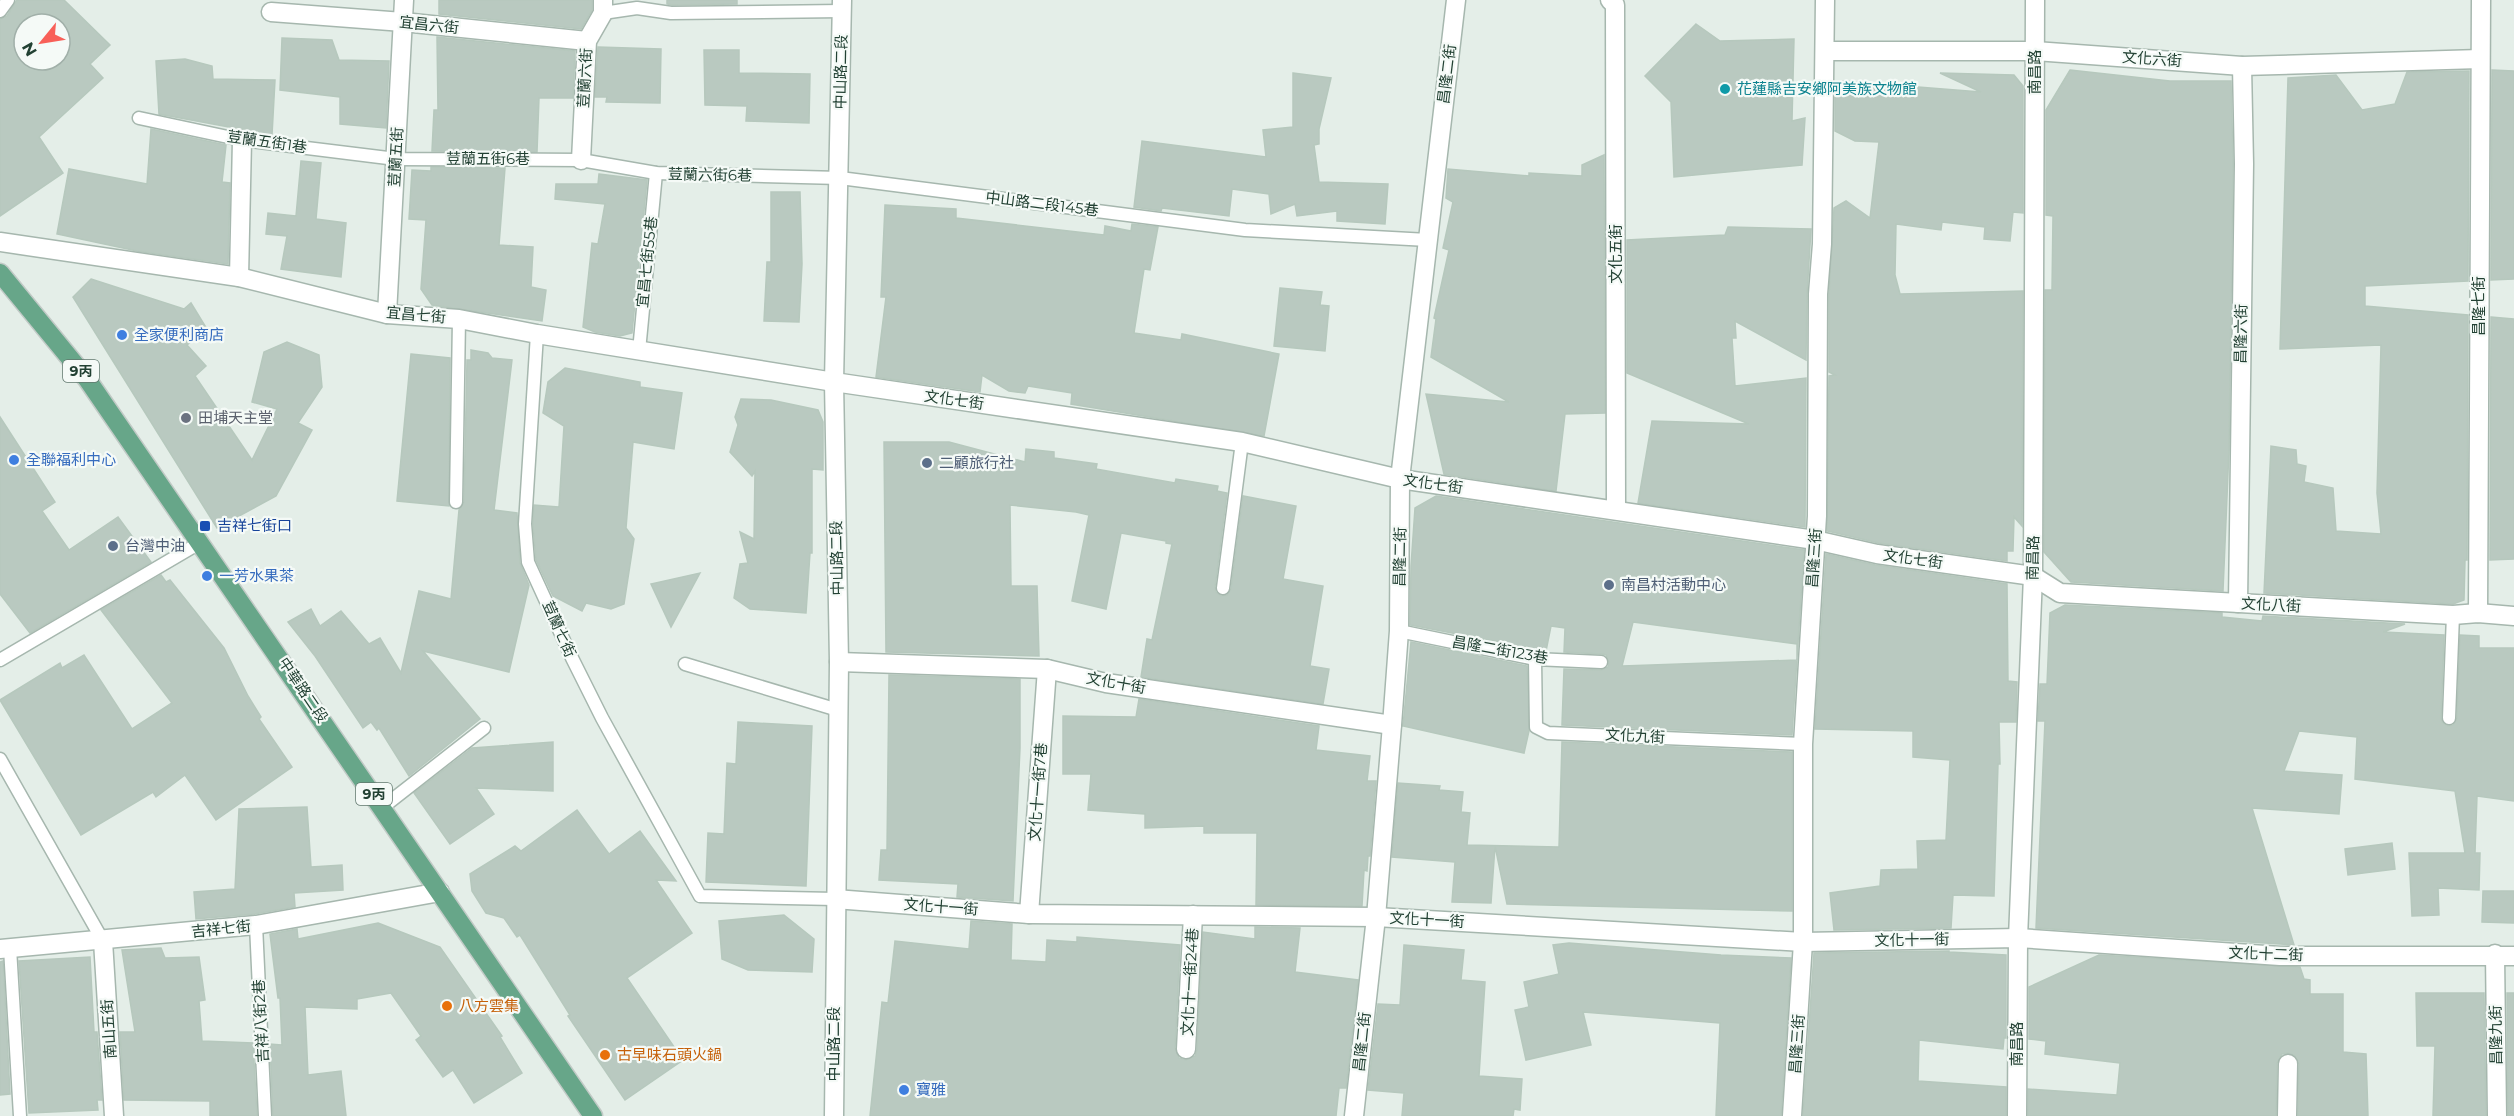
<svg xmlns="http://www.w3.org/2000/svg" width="2514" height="1116" font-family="Montserrat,'Noto Sans TC',sans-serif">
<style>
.building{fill:#b9c9c0;stroke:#b6c8bd;stroke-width:1.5;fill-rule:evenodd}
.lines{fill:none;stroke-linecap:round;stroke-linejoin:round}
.service-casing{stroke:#a6b7ae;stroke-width:15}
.minor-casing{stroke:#a6b7ae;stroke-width:21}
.tertiary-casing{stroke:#a6b7ae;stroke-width:21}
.primary-casing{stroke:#c1cac6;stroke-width:21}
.service{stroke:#fff;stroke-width:12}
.minor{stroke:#fff;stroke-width:18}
.tertiary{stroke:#fff;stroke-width:18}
.primary{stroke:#67a689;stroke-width:18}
.culture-dot{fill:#0f9aa8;stroke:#f5faf7;stroke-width:2}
.shop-dot{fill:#3f7fe0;stroke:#f5faf7;stroke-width:2}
.worship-dot{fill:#6b7280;stroke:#f5faf7;stroke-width:2}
.service-dot{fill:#5c6f8a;stroke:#f5faf7;stroke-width:2}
.transit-dot{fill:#1a4fb4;stroke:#f5faf7;stroke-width:2}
.food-dot{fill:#e8710a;stroke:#f5faf7;stroke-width:2}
.labels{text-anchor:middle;stroke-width:4.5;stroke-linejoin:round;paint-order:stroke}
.shield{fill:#f5faf7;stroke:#61786e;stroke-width:1.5}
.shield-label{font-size:14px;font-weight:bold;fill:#224133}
.street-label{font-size:15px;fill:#224133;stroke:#f5faf7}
.culture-label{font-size:15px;fill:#0d838f;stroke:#f5faf7;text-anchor:start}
.shop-label{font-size:15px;fill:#366cbe;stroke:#f5faf7;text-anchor:start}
.worship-label{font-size:15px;fill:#5b616d;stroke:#f5faf7;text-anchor:start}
.service-label{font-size:15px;fill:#4e5e75;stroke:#f5faf7;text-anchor:start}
.transit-label{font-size:15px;fill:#164399;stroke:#f5faf7;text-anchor:start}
.food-label{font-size:15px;fill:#c56008;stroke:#f5faf7;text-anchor:start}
</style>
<rect width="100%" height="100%" fill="#e4eee8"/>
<g class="building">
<path d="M17,0H64L110,45L90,64L103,78L39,137L63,173L0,216V19L7,16ZM24,24H60V60H24Z"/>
<path d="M439,0H592V10L581,29L439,14Z"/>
<path d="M667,0H737V4L672,5L667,4Z"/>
<path d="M1696,24L1720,41L1794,39L1792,121L1805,118L1802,165L1674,177L1671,102L1645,76Z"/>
<path d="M437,37L575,51L573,98H539L537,152L432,151L434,110H438Z"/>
<path d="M282,38L332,40L339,60L389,61L386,128L340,124V97L280,90Z"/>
<path d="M598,47L661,49L660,103L606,102L607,97H595Z"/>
<path d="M704,50H739V73L810,74L809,123L746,121L747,106L705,105Z"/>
<path d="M185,59L212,66L213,79L275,80L272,135L159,114L156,61Z"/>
<path d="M2070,70L2170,81H2231L2233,164L2229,450L2223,591L2071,582L2044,552L2045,290H2052L2053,216L2046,215V110Z"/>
<path d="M2492,70L2514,71V279L2491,280Z"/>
<path d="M2469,71L2468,281L2365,286V306L2468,315L2467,560H2465L2464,600L2453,604L2264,593L2271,446L2296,450L2297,464L2306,466L2304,482L2333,488L2336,531L2381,534L2377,493L2381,345L2280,349L2288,78L2336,75L2362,110L2395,104L2407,72Z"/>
<path d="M1293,73L1331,78L1319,129V144L1314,145L1319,182L1388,184L1385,224L1337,221V211L1297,216L1295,204L1271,214L1269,194L1232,189L1229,216L1162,208L1161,211L1134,207L1142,141L1266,157L1263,130L1293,127Z"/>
<path d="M1940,73L2014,75L2023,86V213L2013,212L2010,241L1984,239L1985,227L1942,222L1941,230L1896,224L1895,275L1900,294L2023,291L2022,526L2014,517L2013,551H2007V561L1879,543L1827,531L1829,376L1835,375L1829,372V294L1834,208L1846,201L1870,218L1879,142L1855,141L1835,131V96L1843,81L1981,92Z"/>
<path d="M151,129L226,145L222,182L230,183L228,264L137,251L57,234L69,169L147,184Z"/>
<path d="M1604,155L1605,413L1565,414L1556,491L1444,474L1426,394L1509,402L1431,357L1436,319L1434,318L1449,250L1443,248L1453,202L1446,198L1448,169L1529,176V173L1582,176V165Z"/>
<path d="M301,161L321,163L316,219L346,223L341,277L281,269L287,236L266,234L268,213L296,216Z"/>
<path d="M431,167L505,168L499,245L533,247L531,287L546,290L542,321L432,305L421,289L426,220L409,219L412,170L431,171Z"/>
<path d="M599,174L647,180L632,333L620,336L595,332L583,327L592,243L598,244L605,204L555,199L556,184H598Z"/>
<path d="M771,192H800L802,264L799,322L764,321L767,262H771Z"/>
<path d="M885,205L956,209V218L1104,235L1105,226L1131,231L1132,224L1158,227L1150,270L1144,269L1134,333L1181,340L1182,334L1279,354L1264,436L1071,404L1072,393L1028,386L1025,393L1009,391L982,375L980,392L876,377L886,297H881Z"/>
<path d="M1728,227L1811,229L1807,294L1806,360L1735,321L1736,338H1732L1735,386L1806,378L1805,527L1638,503L1652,421L1749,424L1627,373V240L1725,235Z"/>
<path d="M91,279L184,309L191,303L207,329L187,345L206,366L195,376L252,460L277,409L252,402L264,352L287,342L319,355L322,387L298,423L312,430L276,496L217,528L73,297Z"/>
<path d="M1280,288L1322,292L1320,305L1329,306L1325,351L1274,346Z"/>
<path d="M2491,317L2514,319V559L2490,560Z"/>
<path d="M471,350L488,353L492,358L512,360L494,510L517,513L520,563L529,585L509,672L423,651L480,719L409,776L379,728L377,730L371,722L363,728L315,656L288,622L311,609L320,626L341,611L369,644L380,638L401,673L419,591L451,599L459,510L464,502L467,360H471Z"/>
<path d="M411,354L450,358L449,506L397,501Z"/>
<path d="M565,368L640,382V387L682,393L674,449L633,442L626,528L634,539L624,604L611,609L586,603L582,611L553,596L536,560L533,524L534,505L559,507L564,426L543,413L548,382Z"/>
<path d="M741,399L771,400L818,410L823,422V470L812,469V553H810L806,613L750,609L734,598L740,564L748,563L740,532L754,539L755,471L752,476L730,452L738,425L735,417Z"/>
<path d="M0,417L55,502L42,511L69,550L118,517L151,562L30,633L0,594Z"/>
<path d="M884,442H949L1025,462L1026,449L1054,452V458L1097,464L1096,469L1175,483L1176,479L1218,486L1217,491L1227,493L1215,587L1216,592L1221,596L1227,595L1231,589L1243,496L1296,506L1283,579L1323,586L1310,666L1329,669L1323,704L1141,677L1147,639L1152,640L1172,544L1166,543V541L1121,533L1106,609L1072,601L1089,515L1076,512L1010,505L1011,586H1037L1039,656L886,652Z"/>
<path d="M1436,496L1804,550L1792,735L1562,725L1564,669L1601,670L1608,667L1609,662L1606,655L1602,654L1564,652L1565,628L1551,626L1546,651L1410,625L1411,566L1415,508ZM1633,622L1797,644V660L1622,666Z"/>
<path d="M1826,554L1875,565L2007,584L2008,681L2017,682L2016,722H1999L2000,764H1998L1994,896L1953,895L1951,928L1834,930L1830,893L1880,886L1881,870L1918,869L1917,841L1946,840L1950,760L1913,757V731L1815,729Z"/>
<path d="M700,573L671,627L651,584Z"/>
<path d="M161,575L166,582L170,580L224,648L248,696L261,717L259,719L292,767L216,820L185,775L156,797L153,792L81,835L0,700L60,663L62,668L84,655L132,729L172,703L101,610Z"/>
<path d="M2065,605L2222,613V617L2262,621L2263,616L2405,624L2383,632L2444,635L2441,718L2442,722L2448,726L2453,725L2457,718L2460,635L2479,636V648H2514V801L2477,796L2475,853H2480L2479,890L2438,888L2439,915L2412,916L2409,853H2465L2455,791L2355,779L2357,737L2299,731L2284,771L2342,775L2339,814L2252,808L2294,945L2036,928L2045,721H2038L2040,684H2047L2050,613Z"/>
<path d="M1411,642L1527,666L1529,731L1524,753L1403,726Z"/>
<path d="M889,675L1020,679V748L1013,901L957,897L958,884L879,880L881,850H887Z"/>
<path d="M1139,699L1319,726L1316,750L1370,756L1367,781H1376L1370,856H1368L1367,871L1364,870L1362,906L1256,905L1257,833H1204V826L1145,828V814L1088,810L1091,774H1063V716L1136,717Z"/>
<path d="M738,722L812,726L806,886L706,882L708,833L724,834L727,763L736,764Z"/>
<path d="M553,742V791L476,788L494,814L450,844L414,793L472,748Z"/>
<path d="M1562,742L1792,752V911L1507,904L1495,846L1491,903L1452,902L1455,862L1392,857L1398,783L1440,786L1439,790L1463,792L1461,812L1470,813L1467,845L1559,847Z"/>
<path d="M307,807L311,867L342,865L343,890L294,893L295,907L254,914L196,919L194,892L235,889L239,809Z"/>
<path d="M577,810L609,854L640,831L676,881L656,880L692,933L627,978L683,1060L625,1100L568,1016L570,1015L520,935L517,937L504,918L486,913L472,891L470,874L515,846L521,851Z"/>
<path d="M2392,843L2395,869L2348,875L2345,849Z"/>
<path d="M2483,891H2514V923L2482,922Z"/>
<path d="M784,915L814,939L812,972L748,970L722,959L719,921Z"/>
<path d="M971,921L1012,924L1011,960L1046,962L1047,940L1077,942V937L1180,945L1175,1048L1179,1058L1186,1060L1195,1056L1197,1050L1203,932L1255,939V927L1300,928L1295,972L1358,980L1346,1088H1339L1336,1116H870L882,1002L888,1003L895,941L969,949Z"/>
<path d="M378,923L440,947L502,1036L500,1037L522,1073L474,1103L453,1070L443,1077L416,1040L421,1036L391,993L357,999V1009L305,1007L308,1075L341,1071L346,1116H273L270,1044L282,1045L280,998H278L270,934L297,929L298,939Z"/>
<path d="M1569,943L1721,955L1791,958L1781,1116H1716L1720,1023L1583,1012L1591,1045L1526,1060L1515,1010L1529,1007L1524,982L1559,974L1553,945Z"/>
<path d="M1404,945L1464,950L1461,980L1485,982L1479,1076L1522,1079L1520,1110L1514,1109L1513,1116H1402L1404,1093L1368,1090L1378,1004L1400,1005Z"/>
<path d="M161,948L165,958L199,957L205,1000L199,1001L202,1041L253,1043L257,1116H210V1101L124,1100L120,1032H135L122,950Z"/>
<path d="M1949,951V952L2006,955V1038H2004L2003,1049L1919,1040L1918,1081L2006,1087V1116H1803L1814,953Z"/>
<path d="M2099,955L2300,967L2304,979L2310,980V994H2343V1052L2366,1054L2368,1116H2298L2299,1064L2294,1055L2288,1053L2282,1054L2277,1063L2276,1116H2028V1089L2117,1095L2120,1063L2045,1054L2046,1041L2029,1039V987Z"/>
<path d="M90,957L94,1032H97L102,1100H97L98,1110L29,1113L19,961Z"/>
<path d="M3,961L10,1094L0,1095V962Z"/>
<path d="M2416,993H2484L2486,1116H2433L2435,1046H2417Z"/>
<path d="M2507,993H2514V1116H2508Z"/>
</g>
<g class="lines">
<defs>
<g id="service">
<path d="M0,11L8,0"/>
<path d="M603,13L637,8L671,13L842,11"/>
<path d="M139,118L242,140L396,159L581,160L656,173L840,178L1245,230L1428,240"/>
<path d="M537,334L525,524L528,562L572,658L602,718L700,896L835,899"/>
<path d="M639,351L656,173"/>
<path d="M456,502L459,319"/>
<path d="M1223,588L1242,442"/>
<path d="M1399,631L1535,659L1601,662"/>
<path d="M1535,659L1536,727L1548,733L1803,744"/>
<path d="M0,660L201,542"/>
<path d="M685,664L838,710"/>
<path d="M2449,718L2453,615"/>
<path d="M0,759L103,941"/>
<path d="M383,807L484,728"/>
<path d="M256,925L265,1116"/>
<path d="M10,948L20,1116"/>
</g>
<g id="minor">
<path d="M1610,0L1615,5L1616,510"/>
<path d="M271,12L403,22L587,41"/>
<path d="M1825,51H2035L2242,66L2480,59"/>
<path d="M581,160L587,41L603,13V0"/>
<path d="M0,242L239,277L387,314L459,319L537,334L834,382L1242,442L1400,479L1815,540L1877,554L2033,576L2060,593L2453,615L2478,613L2514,616"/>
<path d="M239,277L242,140"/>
<path d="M387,314L404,0"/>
<path d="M2238,603L2244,164L2242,66"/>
<path d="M2478,613L2481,0"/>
<path d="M839,662L1047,669L1106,683L1392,725"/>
<path d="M835,899L1029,914L1376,917L1803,942L2018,938L2280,956H2514"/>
<path d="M1029,914L1047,669"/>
<path d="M103,941L114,1116"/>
<path d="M0,949L256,925L440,892"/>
<path d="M2495,954L2497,1116"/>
<path d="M1186,1049L1193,915"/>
<path d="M1354,1116L1376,917L1392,725L1399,631L1400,479L1456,0"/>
<path d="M1792,1116L1803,942V744L1817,516L1818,294L1822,244L1825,0"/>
<path d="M2017,1116L2018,938L2033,576L2035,0"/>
<path d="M2287,1116L2288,1064"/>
</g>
<path id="tertiary" d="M834,1116L839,662L834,382L842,0"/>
<path id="primary" d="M0,273L87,379L593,1116"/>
</defs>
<use href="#service" class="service-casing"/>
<use href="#minor" class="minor-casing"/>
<use href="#tertiary" class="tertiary-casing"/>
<use href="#primary" class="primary-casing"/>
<use href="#service" class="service"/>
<use href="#minor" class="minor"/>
<use href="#tertiary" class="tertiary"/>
<use href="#primary" class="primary"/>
</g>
<circle class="culture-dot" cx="1725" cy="89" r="6"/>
<g class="shop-dot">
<circle cx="122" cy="335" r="6"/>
<circle cx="14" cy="460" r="6"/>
<circle cx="207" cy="576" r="6"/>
<circle cx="904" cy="1090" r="6"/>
</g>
<circle class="worship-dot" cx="186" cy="418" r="6"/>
<g class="service-dot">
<circle cx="927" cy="463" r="6"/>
<circle cx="113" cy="546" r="6"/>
<circle cx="1609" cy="585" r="6"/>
</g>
<rect class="transit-dot" x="199" y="520" width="12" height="12" rx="3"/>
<g class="food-dot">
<circle cx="447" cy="1006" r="6"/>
<circle cx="605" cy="1055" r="6"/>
</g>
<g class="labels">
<g class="shield">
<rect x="63" y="360" width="36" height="22" rx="4.5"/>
<rect x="356" y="783" width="36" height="22" rx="4.5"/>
</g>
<g class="shield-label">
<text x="81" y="376">9丙</text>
<text x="374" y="799">9丙</text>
</g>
<g class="street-label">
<text transform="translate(429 25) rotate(6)" y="5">宜昌六街</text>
<text transform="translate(2152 59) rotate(4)" y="5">文化六街</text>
<text transform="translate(841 72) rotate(-89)" y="5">中山路二段</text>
<text transform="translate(2035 72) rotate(-90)" y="5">南昌路</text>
<text transform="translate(1447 74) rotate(-83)" y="5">昌隆二街</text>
<text transform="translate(585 78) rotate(-87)" y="5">荳蘭六街</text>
<text transform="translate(267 142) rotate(8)" y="5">荳蘭五街1巷</text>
<text transform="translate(396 157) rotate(-87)" y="5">荳蘭五街</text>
<text x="488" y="164">荳蘭五街6巷</text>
<text transform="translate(710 175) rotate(1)" y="5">荳蘭六街6巷</text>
<text transform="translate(1042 204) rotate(7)" y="5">中山路二段145巷</text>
<text transform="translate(1616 254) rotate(-90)" y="5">文化五街</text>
<text transform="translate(647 262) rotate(-84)" y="5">宜昌七街55巷</text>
<text transform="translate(2479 306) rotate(-90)" y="5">昌隆七街</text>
<text transform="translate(416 315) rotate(5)" y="5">宜昌七街</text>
<text transform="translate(2241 334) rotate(-89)" y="5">昌隆六街</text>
<text transform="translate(954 400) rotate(8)" y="5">文化七街</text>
<text transform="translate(1433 484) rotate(8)" y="5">文化七街</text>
<text transform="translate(1400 557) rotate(-89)" y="5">昌隆二街</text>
<text transform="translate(837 558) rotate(-91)" y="5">中山路二段</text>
<text transform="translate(1814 558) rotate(-86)" y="5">昌隆三街</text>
<text transform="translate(2033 558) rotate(-89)" y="5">南昌路</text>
<text transform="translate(1913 559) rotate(8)" y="5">文化七街</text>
<text transform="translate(2271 605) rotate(3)" y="5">文化八街</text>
<text transform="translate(559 629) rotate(66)" y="5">荳蘭七街</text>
<text transform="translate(1500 650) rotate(10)" y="5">昌隆二街123巷</text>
<text transform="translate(1116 683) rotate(10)" y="5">文化十街</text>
<text transform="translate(303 690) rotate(56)" y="5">中華路二段</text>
<text transform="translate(1635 736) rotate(3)" y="5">文化九街</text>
<text transform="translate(1038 792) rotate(-86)" y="5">文化十一街7巷</text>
<text transform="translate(941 907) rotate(4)" y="5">文化十一街</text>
<text transform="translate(1427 920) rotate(3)" y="5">文化十一街</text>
<text transform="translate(221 929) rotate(-6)" y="5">吉祥七街</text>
<text transform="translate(1912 940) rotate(-1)" y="5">文化十一街</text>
<text transform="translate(2266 954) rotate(2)" y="5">文化十二街</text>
<text transform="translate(1190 982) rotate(-87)" y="5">文化十一街24巷</text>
<text transform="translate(261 1021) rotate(-93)" y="5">吉祥八街2巷</text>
<text transform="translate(109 1029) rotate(-94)" y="5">南山五街</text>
<text transform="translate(2496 1035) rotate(-91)" y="5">昌隆九街</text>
<text transform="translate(1362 1042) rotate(-84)" y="5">昌隆二街</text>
<text transform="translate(834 1044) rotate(-90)" y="5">中山路二段</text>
<text transform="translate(1797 1044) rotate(-86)" y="5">昌隆三街</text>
<text transform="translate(2017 1044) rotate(-90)" y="5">南昌路</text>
</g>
<g class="culture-label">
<text x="1737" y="94">花蓮縣吉安鄉阿美族文物館</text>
</g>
<g class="shop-label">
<text x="134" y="340">全家便利商店</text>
<text x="26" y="465">全聯福利中心</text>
<text x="219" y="581">一芳水果茶</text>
<text x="916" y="1095">寶雅</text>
</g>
<g class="worship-label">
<text x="198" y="423">田埔天主堂</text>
</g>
<g class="service-label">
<text x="939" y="468">二顧旅行社</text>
<text x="125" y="551">台灣中油</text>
<text x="1621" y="590">南昌村活動中心</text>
</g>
<g class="transit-label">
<text x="217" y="531">吉祥七街口</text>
</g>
<g class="food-label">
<text x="459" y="1011">八方雲集</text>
<text x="617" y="1060">古早味石頭火鍋</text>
</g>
</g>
<g transform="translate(42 42) rotate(240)"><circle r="28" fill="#f5faf7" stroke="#a1b0a9" stroke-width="1.5"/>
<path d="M0-4.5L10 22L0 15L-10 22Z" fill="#f86058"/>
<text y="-9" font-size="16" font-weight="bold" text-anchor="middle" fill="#224133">N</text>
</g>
</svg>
